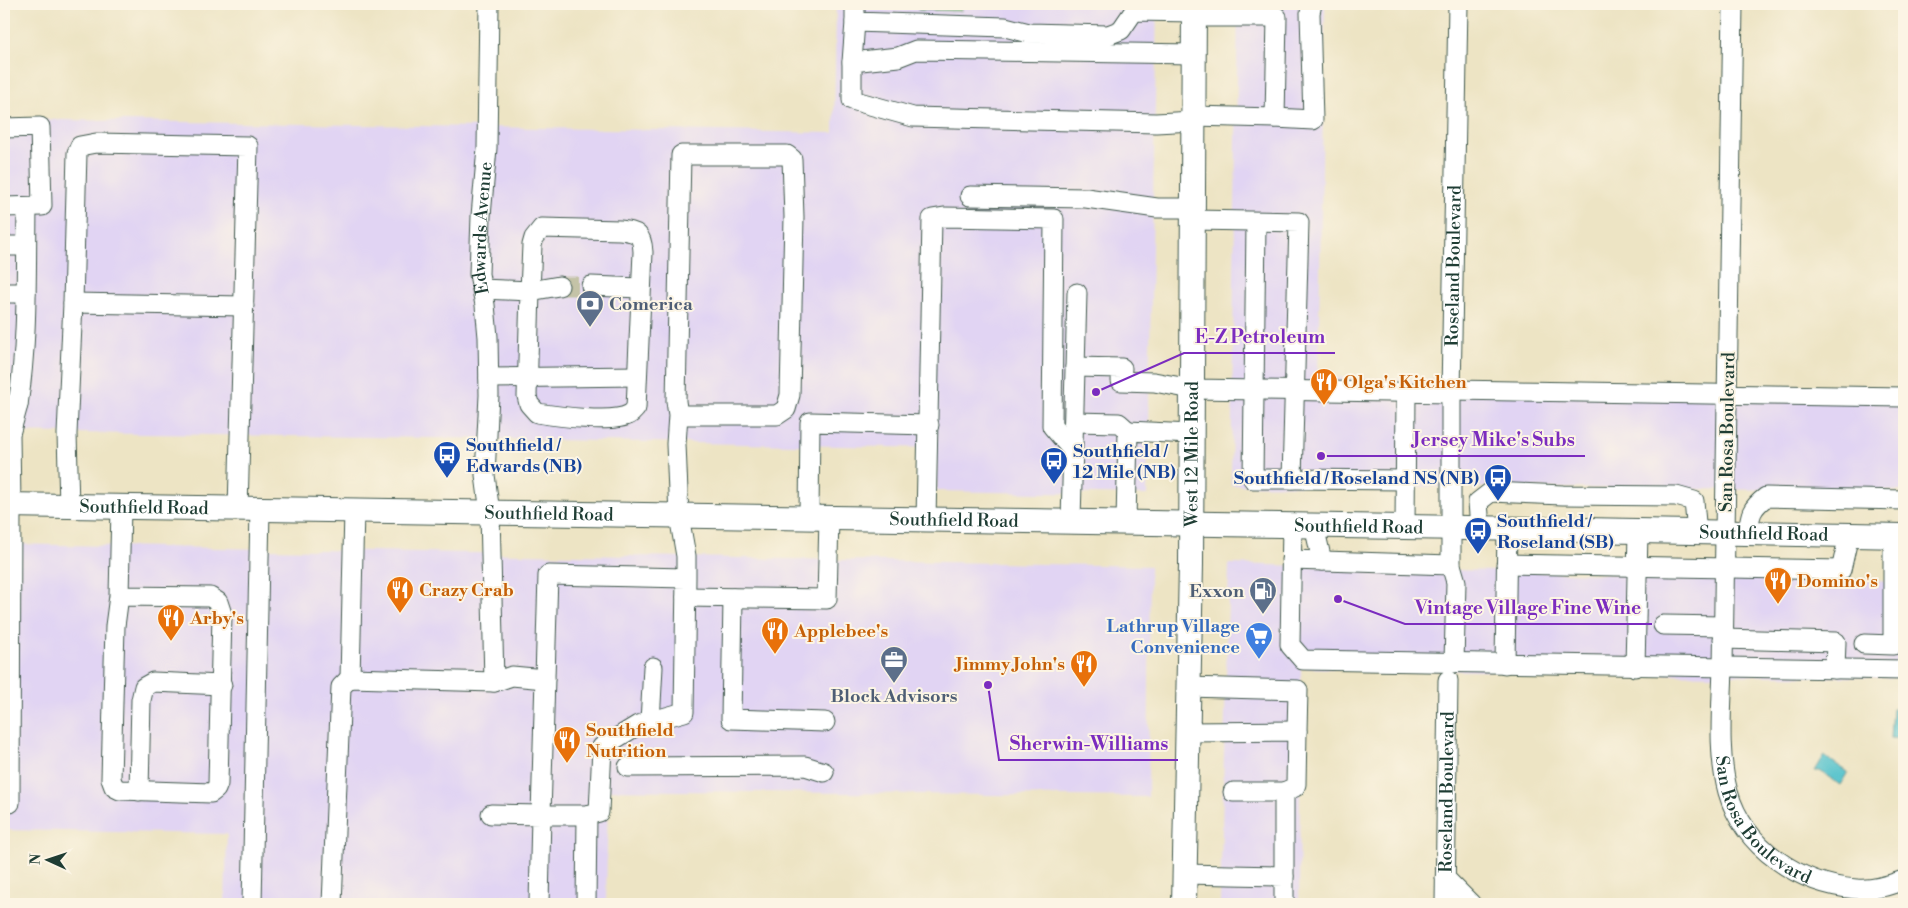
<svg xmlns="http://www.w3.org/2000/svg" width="1908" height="908" font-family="'Libre Bodoni',serif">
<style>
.built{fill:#e1d4f3}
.park{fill:url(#park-tufts);stroke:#59875e}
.water{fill:#55c2cc;stroke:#3a8080}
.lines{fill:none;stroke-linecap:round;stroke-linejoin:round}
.minor-tunnel{stroke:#c4c3a7;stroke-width:19;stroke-dasharray:19 9;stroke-linecap:butt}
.minor-casing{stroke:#3e564a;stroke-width:21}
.major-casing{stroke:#3e564a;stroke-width:26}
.minor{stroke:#fff;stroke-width:19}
.major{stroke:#fff;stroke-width:24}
.labels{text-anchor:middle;stroke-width:4;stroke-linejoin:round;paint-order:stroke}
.street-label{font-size:18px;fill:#1f3d34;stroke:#fcf5e5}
.service-label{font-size:18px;font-weight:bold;fill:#4e5e75;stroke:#fcf5e5;text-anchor:start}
.food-label{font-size:18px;font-weight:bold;fill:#c56008;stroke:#fcf5e5;text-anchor:start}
.transit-label{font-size:18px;font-weight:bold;fill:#164399;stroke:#fcf5e5;text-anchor:start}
.shop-label{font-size:18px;font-weight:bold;fill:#366cbe;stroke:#fcf5e5;text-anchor:end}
.leader{fill:none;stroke:#7b2cbf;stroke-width:2}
.callout-dot{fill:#7b2cbf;stroke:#fcf5e5;stroke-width:2}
.callout-label{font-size:19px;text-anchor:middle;font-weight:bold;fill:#7b2cbf;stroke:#fcf5e5;stroke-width:4;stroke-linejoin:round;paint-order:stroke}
</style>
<defs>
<pattern id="park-tufts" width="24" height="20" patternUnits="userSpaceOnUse" patternTransform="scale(1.25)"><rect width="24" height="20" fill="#93d187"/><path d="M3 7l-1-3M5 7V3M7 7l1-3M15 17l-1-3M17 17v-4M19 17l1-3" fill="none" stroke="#7eb475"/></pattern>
</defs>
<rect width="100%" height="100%" fill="#fcf5e5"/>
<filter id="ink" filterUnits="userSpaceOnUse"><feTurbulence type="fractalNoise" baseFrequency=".02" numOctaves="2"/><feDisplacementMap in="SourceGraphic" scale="10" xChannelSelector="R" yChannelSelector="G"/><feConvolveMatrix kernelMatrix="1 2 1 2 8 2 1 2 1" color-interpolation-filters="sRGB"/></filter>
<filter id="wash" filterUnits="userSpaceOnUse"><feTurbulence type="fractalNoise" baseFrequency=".0096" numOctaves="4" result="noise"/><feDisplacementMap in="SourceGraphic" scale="20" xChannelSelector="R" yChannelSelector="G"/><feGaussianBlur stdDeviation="1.12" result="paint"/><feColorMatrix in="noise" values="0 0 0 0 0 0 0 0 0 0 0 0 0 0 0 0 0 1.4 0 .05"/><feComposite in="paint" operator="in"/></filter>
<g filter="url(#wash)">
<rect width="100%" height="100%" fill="#ede4c4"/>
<g class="built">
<path d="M836,4H1157L1147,495L937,491L936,448L507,439L4,432V119L834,133Z"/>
<path d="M1238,4H1325L1318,377L1904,391V491L1231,485Z"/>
<path d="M4,544L1150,566L1148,797L608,790L606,904H225L227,834L4,830Z"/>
<path d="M1229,564L1904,582V678L1301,668L1299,904H1220Z"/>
</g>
<path class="park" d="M918,4H961V11L918,10Z"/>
<g class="water">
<path d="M1904,708V739L1890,738L1892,709Z"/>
<path d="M1824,756L1848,772L1840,785L1820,771H1815Z"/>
</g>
</g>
<g filter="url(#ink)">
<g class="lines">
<path class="minor-tunnel" d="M559,286H591"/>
<defs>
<g id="minor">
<path d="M855,4V22L1005,27L1029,33L1108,35L1121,30L1134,11L1194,12"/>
<path id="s1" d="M1733,4L1723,667C1722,707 1717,752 1728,792C1744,848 1799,884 1856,889C1872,891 1890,885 1904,880"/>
<path d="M852,62L855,22"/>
<path d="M1193,116L1275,118L1277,17H1194"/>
<path d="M1275,118L1313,120L1310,13L1312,4"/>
<path d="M1193,121L1156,123L913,117L852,100V62L898,57L916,50L1194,54"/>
<path d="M4,128L40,127L42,206L4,207"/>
<path d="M970,196L1086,198L1157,208H1194"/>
<path d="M1194,220L1299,222L1292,479L1406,480"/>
<path d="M1256,222L1253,479H1292"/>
<path d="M4,246H26"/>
<path d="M591,286L640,288"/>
<path d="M482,289L530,291L532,245L534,238L542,228L620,230C638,232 642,234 643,252L636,408C634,410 632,413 630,414C614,424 556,416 537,413L529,404L527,396L530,291L559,286"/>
<path d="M4,293H26"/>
<path d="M73,303L244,306"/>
<path d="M1075,367L1122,368L1121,381L1154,382L1192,389L1451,393"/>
<path d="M489,378L637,376"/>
<path d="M1451,390L1904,397"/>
<path d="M4,404L18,405L10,434L11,506L10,803H4"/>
<path d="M18,405C28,340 26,273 27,207"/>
<path d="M678,415H777L786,409L790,395L794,217L792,159L787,155H681L676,401L678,415L676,444L679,516L686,556V578L684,712L638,725L602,747L599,812L587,815H541L548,575L686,578"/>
<path d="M1074,422L1119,423L1128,431"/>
<path d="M69,506L67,434L73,303L77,153L80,146L96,143L248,146L238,509"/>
<path d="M809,517L810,422L929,425"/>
<path d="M926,520L932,219L944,217L1054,219L1052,426L1073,451"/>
<path d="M1071,521L1077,293"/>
<path d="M1126,522L1128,431L1191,434"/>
<path d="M1292,525L1290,645L1303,660L1904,670"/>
<path d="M1314,526L1322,561"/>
<path d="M1405,527L1406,392"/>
<path d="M1480,528L1478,502L1491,492L1563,495L1676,496L1694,501L1697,533"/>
<path d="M1748,534C1750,515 1750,509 1766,497L1904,500"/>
<path d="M1291,560L1451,565"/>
<path d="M1506,564L1841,570L1849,535"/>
<path d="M119,596L210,597L218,602L222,614L218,784L216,789L211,793L120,790L114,787L111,779L115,626L119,596L121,507"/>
<path d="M686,597L827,599L829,518"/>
<path d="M733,598L731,719L825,722"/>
<path d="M1663,625L1723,626"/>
<path d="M1723,639L1836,642L1835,669"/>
<path d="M1864,644L1893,645V536"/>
<path id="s2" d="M1454,663L1456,582L1451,565V393L1458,4"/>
<path d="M1505,664L1507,528"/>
<path d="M1635,667L1638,532"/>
<path d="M350,678L354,511"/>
<path d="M494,682L512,676L545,679"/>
<path d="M1188,687L1298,690L1297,731"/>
<path d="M650,722L653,667"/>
<path d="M1187,732L1297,731L1296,784L1295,787L1284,792"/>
<path d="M628,767L805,766L824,772"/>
<path d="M139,791L141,700L144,687L153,682L222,685"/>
<path d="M1233,792H1284V876"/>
<path d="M491,814L541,815L539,904"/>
<path d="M1184,874L1284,876V904"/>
<path d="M1445,878L1471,904"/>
<path d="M252,904L260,509"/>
<path id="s3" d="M332,904L341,687L350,678L494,682L490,513L485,475L489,395L488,337L485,305L479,274L481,216L487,148L489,4"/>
<path d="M586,904L587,815"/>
<path id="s4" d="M1445,904L1448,680"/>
</g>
<g id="major">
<path id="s5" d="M4,505L1529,529L1904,536"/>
<path id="s6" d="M1184,904L1191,564L1194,4"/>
</g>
</defs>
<use href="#minor" class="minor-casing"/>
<use href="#major" class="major-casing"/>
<use href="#minor" class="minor"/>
<use href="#major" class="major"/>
</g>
</g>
<defs>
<symbol id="bank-pin" viewBox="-11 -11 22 30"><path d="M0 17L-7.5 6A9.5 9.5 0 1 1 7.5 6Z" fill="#5c6f8a" stroke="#fcf5e5"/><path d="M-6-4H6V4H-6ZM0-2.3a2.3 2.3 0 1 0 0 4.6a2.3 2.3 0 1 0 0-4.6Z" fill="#fff"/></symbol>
<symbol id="restaurant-pin" viewBox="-11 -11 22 30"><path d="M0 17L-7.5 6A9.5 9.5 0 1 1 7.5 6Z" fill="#e8710a" stroke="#fcf5e5"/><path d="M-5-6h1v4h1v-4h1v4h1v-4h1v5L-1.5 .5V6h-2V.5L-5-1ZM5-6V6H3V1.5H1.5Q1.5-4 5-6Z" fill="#fff"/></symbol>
<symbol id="bus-pin" viewBox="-11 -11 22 30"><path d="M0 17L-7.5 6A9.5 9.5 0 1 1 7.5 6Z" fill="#1a4fb4" stroke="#fcf5e5"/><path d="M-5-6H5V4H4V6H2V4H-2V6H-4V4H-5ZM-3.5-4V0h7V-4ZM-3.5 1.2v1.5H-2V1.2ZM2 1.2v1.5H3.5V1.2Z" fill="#fff"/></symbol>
<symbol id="fuel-pin" viewBox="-11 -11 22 30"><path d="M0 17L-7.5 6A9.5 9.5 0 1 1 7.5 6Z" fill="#5c6f8a" stroke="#fcf5e5"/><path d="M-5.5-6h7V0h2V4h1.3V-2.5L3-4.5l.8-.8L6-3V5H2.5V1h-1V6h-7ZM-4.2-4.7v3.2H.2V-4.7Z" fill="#fff"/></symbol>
<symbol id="supermarket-pin" viewBox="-11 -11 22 30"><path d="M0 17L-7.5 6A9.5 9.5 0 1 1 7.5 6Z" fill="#3f7fe0" stroke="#fcf5e5"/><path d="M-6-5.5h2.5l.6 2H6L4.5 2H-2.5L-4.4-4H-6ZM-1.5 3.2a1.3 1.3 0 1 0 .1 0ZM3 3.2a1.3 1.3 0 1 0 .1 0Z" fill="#fff"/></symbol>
<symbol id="office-pin" viewBox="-11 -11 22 30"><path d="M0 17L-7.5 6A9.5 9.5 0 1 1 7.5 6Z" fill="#5c6f8a" stroke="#fcf5e5"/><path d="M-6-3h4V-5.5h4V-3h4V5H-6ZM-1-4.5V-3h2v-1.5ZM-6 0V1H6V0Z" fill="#fff"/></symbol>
</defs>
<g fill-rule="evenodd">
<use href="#bank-pin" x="574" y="288" width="32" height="43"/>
<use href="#restaurant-pin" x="1308" y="366" width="32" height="43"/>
<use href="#bus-pin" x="431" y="439" width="32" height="43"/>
<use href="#bus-pin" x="1038" y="445" width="32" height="43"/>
<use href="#bus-pin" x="1482" y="462" width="32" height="43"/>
<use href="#bus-pin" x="1462" y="515" width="32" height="43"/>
<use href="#restaurant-pin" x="1762" y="565" width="32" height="43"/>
<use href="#restaurant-pin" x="384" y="574" width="32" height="43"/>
<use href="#fuel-pin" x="1247" y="575" width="32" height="43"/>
<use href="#restaurant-pin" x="155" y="602" width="32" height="43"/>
<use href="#restaurant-pin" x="759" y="615" width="32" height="43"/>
<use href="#supermarket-pin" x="1243" y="620" width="32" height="43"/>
<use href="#office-pin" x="878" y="644" width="32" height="43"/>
<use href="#restaurant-pin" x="1068" y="648" width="32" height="43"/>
<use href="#restaurant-pin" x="551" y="724" width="32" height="43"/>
</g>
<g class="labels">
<g class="street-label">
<text dy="6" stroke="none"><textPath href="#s3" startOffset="829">Edwards Avenue</textPath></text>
<text dy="6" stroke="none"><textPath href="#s2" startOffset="398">Roseland Boulevard</textPath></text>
<text transform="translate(1727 432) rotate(-89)" y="6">San Rosa Boulevard</text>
<text dy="6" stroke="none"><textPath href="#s6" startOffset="450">West 12 Mile Road</textPath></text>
<text dy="6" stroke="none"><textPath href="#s5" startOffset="140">Southfield Road</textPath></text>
<text dy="6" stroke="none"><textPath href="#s5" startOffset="545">Southfield Road</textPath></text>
<text dy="6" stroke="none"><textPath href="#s5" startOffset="950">Southfield Road</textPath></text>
<text dy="6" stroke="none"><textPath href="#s5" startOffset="1355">Southfield Road</textPath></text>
<text dy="6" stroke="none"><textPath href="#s5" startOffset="1760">Southfield Road</textPath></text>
<text dy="6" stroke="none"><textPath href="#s4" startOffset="112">Roseland Boulevard</textPath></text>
<text dy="6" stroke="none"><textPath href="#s1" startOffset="832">San Rosa Boulevard</textPath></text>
</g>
<g class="service-label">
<text x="609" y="310">Comerica</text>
<text x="1244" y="597" text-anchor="end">Exxon</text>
<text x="894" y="702" text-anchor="middle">Block Advisors</text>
</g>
<g class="food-label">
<text x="1343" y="388">Olga's Kitchen</text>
<text x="1797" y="587">Domino's</text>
<text x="419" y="596">Crazy Crab</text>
<text x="190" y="624">Arby's</text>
<text x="794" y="637">Applebee's</text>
<text x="1065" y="670" text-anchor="end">Jimmy John's</text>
<text x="586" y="736">Southfield<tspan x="586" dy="21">Nutrition</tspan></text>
</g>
<g class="transit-label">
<text x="466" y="451">Southfield /<tspan x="466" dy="21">Edwards (NB)</tspan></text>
<text x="1073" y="457">Southfield /<tspan x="1073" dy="21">12 Mile (NB)</tspan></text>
<text x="1479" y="484" text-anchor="end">Southfield / Roseland NS (NB)</text>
<text x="1497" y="527">Southfield /<tspan x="1497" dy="21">Roseland (SB)</tspan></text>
</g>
<g class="shop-label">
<text x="1240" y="632">Lathrup Village<tspan x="1240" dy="21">Convenience</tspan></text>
</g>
</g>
<path class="leader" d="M1096 392L1184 353H1335M1321 456L1403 456H1585M1338 599L1405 624H1652M988 685L999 760H1178"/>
<g class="callout-dot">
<circle cx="1096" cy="392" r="5"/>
<circle cx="1321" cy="456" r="5"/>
<circle cx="1338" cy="599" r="5"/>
<circle cx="988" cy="685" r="5"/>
</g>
<g class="callout-label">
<text x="1260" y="343">E-Z Petroleum</text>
<text x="1494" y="446">Jersey Mike's Subs</text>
<text x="1528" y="614">Vintage Village Fine Wine</text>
<text x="1089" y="750">Sherwin-Williams</text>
</g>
<rect width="1908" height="908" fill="none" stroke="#fcf5e5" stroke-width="20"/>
<g transform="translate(48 860) rotate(273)" stroke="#fcf5e5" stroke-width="4" paint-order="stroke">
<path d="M0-4L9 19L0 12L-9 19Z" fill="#1f3d34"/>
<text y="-8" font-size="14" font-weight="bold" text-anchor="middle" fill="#1f3d34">N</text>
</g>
</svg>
